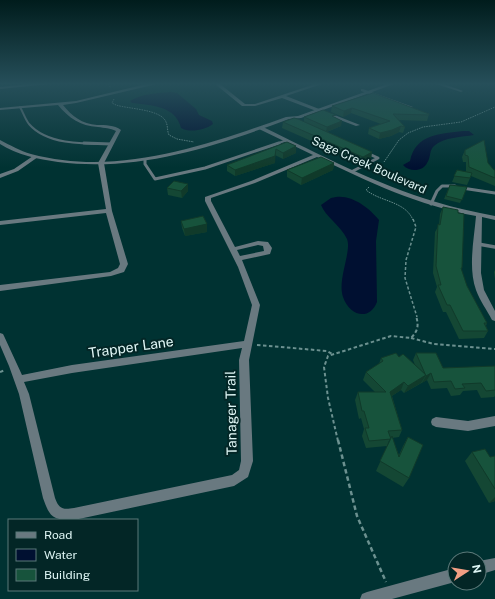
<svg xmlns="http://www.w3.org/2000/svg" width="495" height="599" font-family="'Public Sans',sans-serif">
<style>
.water{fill:#001031}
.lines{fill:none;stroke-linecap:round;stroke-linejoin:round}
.path-far3{stroke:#6c9190;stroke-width:1;stroke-dasharray:1.5 1;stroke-linecap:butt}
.path-far2{stroke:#6c9190;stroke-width:1.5;stroke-dasharray:3 2;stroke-linecap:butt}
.path-far1{stroke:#6c9190;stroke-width:2;stroke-dasharray:3.5 2.5;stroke-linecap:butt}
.path{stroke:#6c9190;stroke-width:2.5;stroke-dasharray:4.5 3;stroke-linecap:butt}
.service-far2{stroke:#697980;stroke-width:2}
.service-far1{stroke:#697980;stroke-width:3}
.service{stroke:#697980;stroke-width:3.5}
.minor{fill:#697980;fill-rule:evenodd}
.tertiary{fill:#697980;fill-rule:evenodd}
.wall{fill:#144734}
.shaded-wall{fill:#103a2a}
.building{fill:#17533c;stroke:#103a2a}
.labels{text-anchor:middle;stroke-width:4;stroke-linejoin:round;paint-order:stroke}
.far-street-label{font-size:12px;fill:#dff6f5;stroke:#032626}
.street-label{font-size:14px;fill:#dff6f5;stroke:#032626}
</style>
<rect width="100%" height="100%" fill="#003232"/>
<g class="water">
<path d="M171,92L177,93L196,109L199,115L212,121L213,124C205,130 190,133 181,128C176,106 151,105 132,103L130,101C141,94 158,93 171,92Z"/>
<path d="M463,131H469L474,135C462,137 444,137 434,146C429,150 431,158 427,163C423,172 409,172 403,165L410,161C416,133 441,134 463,131Z"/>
<path d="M336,197C353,195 369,208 379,220L376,241L377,302C369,322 349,315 343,297C337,280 352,251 347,239C341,226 325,216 321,205L331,198Z"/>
</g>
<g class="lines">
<g class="path-far3">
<path d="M108,84L111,88"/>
<path d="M114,99L112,103L116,105C128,109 161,109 166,122C168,126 167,131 169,135L177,139L194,142"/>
<path d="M384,162L399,140L408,133L423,127L461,122L495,107"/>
<path d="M381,164L380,169L383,178"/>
<path d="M369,187L366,190C381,202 405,201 413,220"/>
</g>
<path class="path-far2" d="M413,219L416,227L406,260L405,278L417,317"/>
<g class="path-far1">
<path d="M411,338L434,344L495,349"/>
<path d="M257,345L327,351L332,354"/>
<path d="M0,372L5,370"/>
<path d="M338,441L328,398L324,367L328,356L391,336L411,338C418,331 419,325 416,316"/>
</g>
<path class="path" d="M338,440L357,516L386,582"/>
<g class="service-far2">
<path d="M20,107C23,112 25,119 29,124C47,145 85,144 111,144"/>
<path d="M276,144L287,140"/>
</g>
<g class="service-far1">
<path d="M84,143L111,144"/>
<path d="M145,160V164L155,179L205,168L279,143"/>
<path d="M353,171L378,158L367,153"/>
<path d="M462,188L495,193"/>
<path d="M431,204L437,191L442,186H455"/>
</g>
<path class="service" d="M478,244L495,247"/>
<g class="minor">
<path d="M28,84H49L0,89V87Z"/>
<path d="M146,84H157L76,103L63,105C72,116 82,124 97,125C106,125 114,125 121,130L104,163L112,211L128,264L124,272L111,276L0,291V285L110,272L118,268L120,264L106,213L0,225V221L106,209L98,163L116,131C110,128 105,128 98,127C80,126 69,118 58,105L0,110V108L76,101Z"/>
<path d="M215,84H220L245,104H255L315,84H322L286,96L360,125L356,126L282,98L255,106H242Z"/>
<path d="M436,84H444L463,91L461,92Z"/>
<path d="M361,89H363L413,107L409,108L361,91Z"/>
<path d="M259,127H263C319,154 375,184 436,202C455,208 475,212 495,216V220L482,217L481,273L484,290L495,311V321L492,320C487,310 480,301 476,290C468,267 474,240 476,216C420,206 368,182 317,157L255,183L211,198V201L235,247L258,241L268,242L272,248L270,254L242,260L260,305L249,360L253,461L248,477L234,486L74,520C53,520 50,518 43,498L19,394L9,366L0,345V333L3,334L4,336L22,375L72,365L244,341L252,305L238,267L205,201V197L251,181L313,155L259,129ZM258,245L263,246L264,251L240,256L237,250ZM242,348L239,360L241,461L239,470L232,475L74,508C63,510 59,509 55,498L29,394L24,382L72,373Z"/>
<path d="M33,156L38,157L18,171L0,178V174L14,169Z"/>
<path d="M495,416V426L468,431L436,427L432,425L431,422L432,419L436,417L468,421Z"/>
<path d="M495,558V570L479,575V561Z"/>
<path d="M455,568V582L392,599H360L362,594L367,592Z"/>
</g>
<path class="tertiary" d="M387,84H394L301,118L289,119C213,147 139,172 58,162C38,159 17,155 0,144V140C10,145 20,151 31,154C117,177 205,146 286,117L298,116Z"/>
</g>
<g class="wall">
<path d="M332,106L429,114L427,121L398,120L405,127L403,133L399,132L391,136L379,139L368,134L369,128L381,124L351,113L343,117L331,112Z"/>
<path d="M304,117H335L341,126L327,132L372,152L371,158L361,163L282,128L283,122H304Z"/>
<path d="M287,142L296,146V153L283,159L275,155V163L235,176L227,171V165Z"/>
<path d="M465,150L488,163L494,170H495V186L471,176L467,185L452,182L457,170L466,172V162H463L462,157Z"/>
<path d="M334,163L333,170L301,185L287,177V170Z"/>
<path d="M450,185L467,187L460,203L444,199Z"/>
<path d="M167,188L188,191L182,198L168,195Z"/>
<path d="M443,207L458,213L462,268L461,270L467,286L487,323L486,326L488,331L484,338L459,339L446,312H443L435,292L437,287L433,273L435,232L439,225L440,214Z"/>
<path d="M181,221L207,232L185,236L182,228Z"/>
<path d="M495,270V279L494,272Z"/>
<path d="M416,353L443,368L495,366V396L494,397L481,398L477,390L463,391L460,395L451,396L447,388L431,389L427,380L404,393L401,390L392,396L402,430L399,437L392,438L399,455L403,446L408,437L409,478L403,487L376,471L391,438H390L387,446L366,448L362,436L364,429L361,418L359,419L355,400L358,392H375L363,380L366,372L379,364L381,358L399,357L415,365L413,360Z"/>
<path d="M472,452L490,457L495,456V501L489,503L465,461Z"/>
</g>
<g class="shaded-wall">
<path d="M352,108L351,113L343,117L344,111Z"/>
<path d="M342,121L341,126L326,132L327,127Z"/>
<path d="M401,126L399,132L391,136L379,139L380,133Z"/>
<path d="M296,146V153L283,159V153Z"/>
<path d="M276,149L275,163L235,176V170Z"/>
<path d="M372,152L371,158L361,163L363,157Z"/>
<path d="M334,163L333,170L301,185L302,178Z"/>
<path d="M188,184V191L182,198L181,191Z"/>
<path d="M207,224V232L185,236L184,229Z"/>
<path d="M431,373L427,380L422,383L426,376Z"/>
<path d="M426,375L421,383L404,393L408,386Z"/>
<path d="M404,382L401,390L387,399L390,392Z"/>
<path d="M495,497V501L489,503Z"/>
</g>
<g class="building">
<path d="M373,93L429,114V115L393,114L405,127L401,126L392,130L380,133L369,128L390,121L352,108L344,111L332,106Z"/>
<path d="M323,110L336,115L332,116L342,121L327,127L304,117Z"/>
<path d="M294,118L298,119L372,152L363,157L283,122Z"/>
<path d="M484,140L488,163L494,170H495V178L469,167L468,156L465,155V150Z"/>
<path d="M287,142L296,146L283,153L276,149L275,156L235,170L227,165Z"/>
<path d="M321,157L334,163L302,178L287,170Z"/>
<path d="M457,170L472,173L470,178L454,176Z"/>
<path d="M174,181L188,184L181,191L167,188Z"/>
<path d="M450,185L467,187L462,200L446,196Z"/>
<path d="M443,207L458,210V213L464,214L462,268H461L467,286L487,323H484L488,331H463L450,305H447L438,285H441L436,266L438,224L440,225Z"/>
<path d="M203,216L207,224L184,229L181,221Z"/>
<path d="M396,353L399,357L403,354L426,375L408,386L404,382L390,392L402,430L388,431L391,439L369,441L365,428H369L364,411H362L358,392H386L366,372L383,361L381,358Z"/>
<path d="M416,353H436L443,368L495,366V390L486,391L481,383L462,384L465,388L455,389L451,381L434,382L431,373L426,376Z"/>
<path d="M392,436L399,457L408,437L423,445L409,478L380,461Z"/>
<path d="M485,449L490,457L495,456V489L472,452Z"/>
</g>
<linearGradient id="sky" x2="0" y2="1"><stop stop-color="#001c1c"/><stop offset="0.5" stop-color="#264f5a"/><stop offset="1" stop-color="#264f5a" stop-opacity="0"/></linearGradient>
<rect width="495" height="168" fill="url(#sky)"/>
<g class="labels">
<g class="far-street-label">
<text transform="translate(369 165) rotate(24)" y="4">Sage Creek Boulevard</text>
</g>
<g class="street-label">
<text transform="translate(131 347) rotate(-8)" y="5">Trapper Lane</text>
<text transform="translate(231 413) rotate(-91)" y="5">Tanager Trail</text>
</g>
</g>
<rect x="8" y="519" width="130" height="72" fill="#032626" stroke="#5b7979"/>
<rect x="16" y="532" width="20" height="6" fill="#697980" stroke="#5b7979"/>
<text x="44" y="539" font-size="12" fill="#dff6f5">Road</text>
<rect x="16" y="549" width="20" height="12" fill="#001031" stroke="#5b7979"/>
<text x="44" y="559" font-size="12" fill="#dff6f5">Water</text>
<rect x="16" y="569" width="20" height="12" fill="#17533c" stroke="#5b7979"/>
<text x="44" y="579" font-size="12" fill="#dff6f5">Building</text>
<g transform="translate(467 571) rotate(78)"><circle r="19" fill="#032626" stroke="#5b7979"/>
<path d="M0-3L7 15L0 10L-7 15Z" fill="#f39f84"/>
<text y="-6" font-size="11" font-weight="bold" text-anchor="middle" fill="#dff6f5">N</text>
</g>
</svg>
